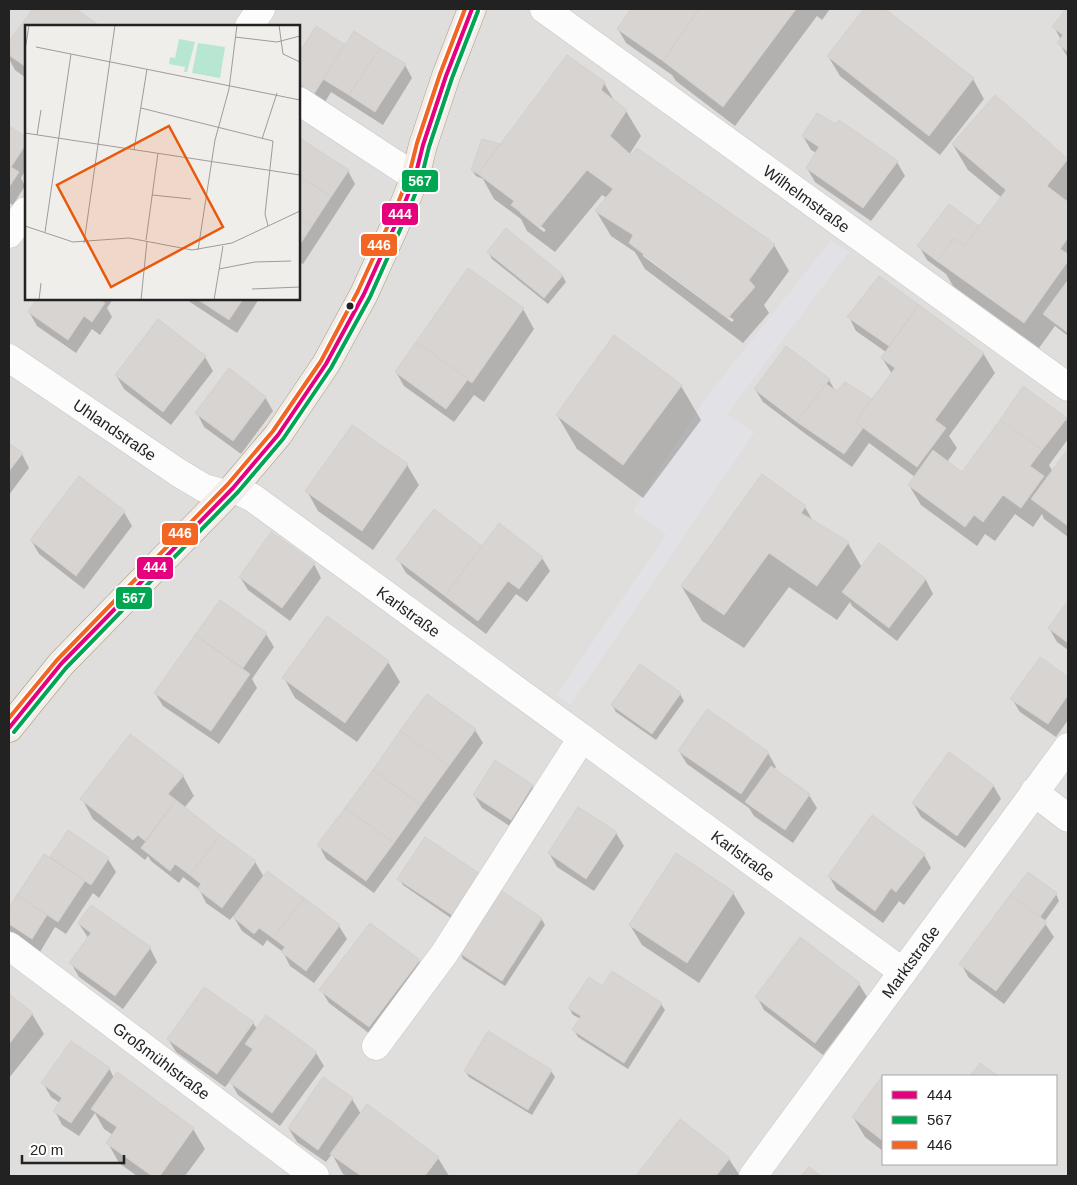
<svg xmlns="http://www.w3.org/2000/svg" width="1077" height="1185" font-family="Arial,sans-serif">
<style>
.residential{fill:#dfdedc;fill-rule:evenodd}
.plaza{fill:#e2e1e5}
.shadow{fill:#0003;fill-rule:evenodd}
.building{fill:#d7d4d2;stroke:#d3d0cc}
.lines{fill:none;stroke-linecap:round;stroke-linejoin:round}
.minor-casing{stroke:#c9c8c7;stroke-width:29}
.major-casing{stroke:#a79c86;stroke-width:29}
.minor{stroke:#fdfcfc;stroke-width:28}
.major{stroke:#f3ede7;stroke-width:28}
.bus-1-casing{stroke:#fff;stroke-width:8}
.bus-2-casing{stroke:#fff;stroke-width:8}
.bus-3-casing{stroke:#fff;stroke-width:8}
.bus-1{stroke:#e5007d;stroke-width:4}
.bus-2{stroke:#00a651;stroke-width:4}
.bus-3{stroke:#f26522;stroke-width:4}
.bus-dot{fill:#222;stroke:#fff;stroke-width:2}
.labels{text-anchor:middle;stroke-width:4;stroke-linejoin:round;paint-order:stroke}
.street-label{font-size:16px;fill:#222;stroke:#fff}
.inset-road{fill:none;stroke:#9e9c9b;stroke-width:1}
.view{fill:#e8590c;fill-opacity:0.15;stroke:#e8590c;stroke-width:2.5}
.inset-edge{fill:none;stroke:#222;stroke-width:2.5}
.line-badge{stroke:#fff;stroke-width:2}
.badge-label{font-size:14px;text-anchor:middle;font-weight:bold;fill:#fff}
</style>
<rect width="100%" height="100%" fill="#f0eeeb"/>
<path class="residential" d="M9,9H1068V1176H9ZM26,26H299V299H26ZM883,1076H1056V1164H883Z"/>
<path class="plaza" d="M831,240L849,252L727,414L754,433L570,705L557,695L666,534L633,511L705,399Z"/>
<g class="shadow">
<path d="M34,9H74L98,26H26V78L15,70L9,59V43Z"/>
<path d="M632,9H830L822,20L817,16L735,126L676,81L672,75L626,43L618,29Z"/>
<path d="M865,9H883L973,79L984,99L940,155L840,76L828,56Z"/>
<path d="M1068,9V58L1059,43L1061,40L1054,27Z"/>
<path d="M316,28L346,47L405,65L412,78L383,125L331,92L322,107L299,91V55Z"/>
<path d="M604,83L615,102L626,111L641,136L629,155L774,245L789,271L764,305L769,313L743,343L645,269L635,252L611,236L596,211L607,198L602,195L555,252L527,231L521,219L494,199L483,179L476,176L472,170L482,141L501,146ZM520,210L546,230L544,232L520,213ZM643,253L734,320L732,322L643,256Z"/>
<path d="M995,97L1068,160V336L1055,326L1039,348L953,286L946,274L927,260L919,246L979,228L1002,198L968,170L953,145Z"/>
<path d="M839,121L897,162L905,176L871,221L815,182L807,168L817,153L811,150L803,136L835,125Z"/>
<path d="M9,127L26,139V169L21,178L25,186L13,205L9,203Z"/>
<path d="M302,140L348,171L355,184L303,264L299,262V145Z"/>
<path d="M488,252L562,275L566,282L548,304L492,259Z"/>
<path d="M879,278L983,353L995,373L949,436L957,448L947,462L962,473L1066,419L1068,423V439L1049,465L1053,472L1068,451V537L1044,519L1042,514L1033,527L1015,514L995,541L985,534L977,546L921,505L909,485L915,477L869,443L852,467L807,435L763,402L755,389L829,380L837,394L845,383L873,401L892,374L882,358L886,352L856,331L849,317Z"/>
<path d="M38,299H113L107,308L112,317L100,335L92,329L76,353L37,326L29,312Z"/>
<path d="M188,299H259L237,333L190,302Z"/>
<path d="M523,309L534,329L484,402L474,395L454,422L404,386L396,372Z"/>
<path d="M205,357L213,371L171,425L124,389L116,375Z"/>
<path d="M681,386L701,420L643,498L577,449L557,415Z"/>
<path d="M265,397L273,411L241,454L204,427L197,413Z"/>
<path d="M9,444L22,454L29,468L9,495Z"/>
<path d="M407,465L419,485L373,550L318,511L307,491Z"/>
<path d="M80,478L124,512L132,526L84,589L39,554L31,540Z"/>
<path d="M805,507L814,523L848,543L862,568L880,545L926,580L933,594L897,641L852,606L850,602L837,620L789,587L744,648L702,621L682,587Z"/>
<path d="M483,547L542,558L550,571L527,602L516,594L486,634L406,573L398,559Z"/>
<path d="M314,564L321,578L290,621L248,590L240,577Z"/>
<path d="M220,602L266,634L274,647L252,679L257,688L219,744L163,706L155,693Z"/>
<path d="M1068,602V650L1057,642L1049,628Z"/>
<path d="M1040,659L1068,679V720L1056,737L1020,712L1012,699Z"/>
<path d="M388,662L400,682L357,742L295,698L284,678Z"/>
<path d="M680,694L684,701L656,740L616,712L612,705Z"/>
<path d="M707,711L768,753L776,767L774,770L809,795L817,808L793,843L754,816L749,808L687,764L679,751Z"/>
<path d="M475,730L483,743L374,893L326,859L319,845Z"/>
<path d="M495,762L532,786L540,800L519,832L482,808L474,795Z"/>
<path d="M183,776L194,796L184,808L255,862L264,877L339,926L347,939L314,983L290,966L283,952L267,940L263,946L242,931L233,916L230,920L206,903L199,889L183,877L179,883L151,861L148,856L145,860L93,819L82,799Z"/>
<path d="M993,785L1001,799L965,848L921,817L913,803Z"/>
<path d="M68,832L108,859L116,872L99,898L93,893L66,934L55,927L40,952L11,932L9,929V910L45,856L50,859Z"/>
<path d="M616,833L624,846L594,891L557,867L549,853Z"/>
<path d="M425,839L461,925L403,885L399,879Z"/>
<path d="M924,855L931,868L904,905L899,901L883,923L837,890L829,876Z"/>
<path d="M733,893L745,913L699,983L642,945L630,925Z"/>
<path d="M1056,894L1059,901L1044,922L1054,937L1004,1004L969,978L961,964Z"/>
<path d="M541,918L545,925L505,986L463,959L460,952Z"/>
<path d="M79,924L150,948L157,962L123,1009L79,977L71,963L89,939Z"/>
<path d="M370,924L419,961L427,975L378,1040L329,1003L321,990Z"/>
<path d="M859,984L867,997L823,1055L764,1010L757,997Z"/>
<path d="M204,988L253,1023L257,1029L316,1053L324,1066L280,1126L238,1095L230,1081L225,1087L176,1052L168,1039Z"/>
<path d="M603,988L661,1004L665,1010L628,1069L578,1037L574,1030L581,1019L573,1015L569,1008Z"/>
<path d="M9,995L32,1014L44,1034L9,1078Z"/>
<path d="M109,1068L114,1078L193,1129L205,1149L185,1176H137L119,1163L108,1143L113,1135L104,1129L95,1113L79,1136L62,1125L55,1111L60,1103L51,1097L43,1083Z"/>
<path d="M465,1071H551L555,1077L532,1115L469,1077Z"/>
<path d="M883,1078V1151L865,1137L853,1117Z"/>
<path d="M324,1079L352,1099L361,1114L438,1158L449,1176H347L343,1174L332,1154L326,1162L297,1142L289,1129Z"/>
<path d="M680,1121L729,1159L740,1176H638Z"/>
</g>
<g class="building">
<path d="M33,9H76L100,26H26V67L9,55V41Z"/>
<path d="M631,9H699L663,61L617,29Z"/>
<path d="M699,9H796L723,107L663,61Z"/>
<path d="M864,9H885L974,78L929,136L827,56Z"/>
<path d="M1066,9H1068V52L1057,43L1063,35L1052,27Z"/>
<path d="M316,26L345,45L314,94L299,84V53Z"/>
<path d="M354,31L380,48L349,95L323,79Z"/>
<path d="M380,48L406,64L375,112L349,95Z"/>
<path d="M567,55L605,82L601,90L627,110L610,136L631,155L637,148L775,244L749,280L755,287L728,318L629,243L633,235L595,211L613,189L587,170L540,227L511,205L514,201L478,174Z"/>
<path d="M995,95L1068,159L1047,186L1068,202V238L1060,249L1068,254V261L1024,323L937,261L954,238L964,246L1006,190L952,144Z"/>
<path d="M817,113L835,124L839,120L898,161L863,208L806,168L819,147L802,136Z"/>
<path d="M9,126L26,137V144L11,167L19,172L9,187Z"/>
<path d="M301,139L349,170L331,197L299,176V143Z"/>
<path d="M482,139L500,144L478,174L471,170Z"/>
<path d="M299,176L331,197L312,226L299,217Z"/>
<path d="M949,204L979,226L964,246L954,238L937,261L917,246Z"/>
<path d="M299,217L312,226L299,246Z"/>
<path d="M506,228L563,275L544,298L487,252Z"/>
<path d="M468,268L524,308L472,383L416,342Z"/>
<path d="M879,276L919,305L889,346L847,317Z"/>
<path d="M1068,280V333L1043,314Z"/>
<path d="M37,299H99L105,303L92,322L84,316L68,340L28,312Z"/>
<path d="M197,299H243L229,320Z"/>
<path d="M919,305L984,353L935,420L946,428L917,467L855,422L895,368L881,358Z"/>
<path d="M158,319L206,356L163,412L115,375Z"/>
<path d="M614,335L682,385L623,465L556,415Z"/>
<path d="M416,342L468,379L446,409L395,372Z"/>
<path d="M786,346L830,379L797,422L754,389Z"/>
<path d="M229,368L266,397L233,441L195,413Z"/>
<path d="M845,382L872,399L855,422L863,428L844,454L797,422L826,384L837,391Z"/>
<path d="M1023,386L1067,418L1042,450L1000,420Z"/>
<path d="M1000,420L1042,450L1030,466L1044,476L1021,508L1003,495L983,522L974,515L965,527L908,485L933,450L962,472Z"/>
<path d="M352,425L408,464L362,531L305,491Z"/>
<path d="M9,443L23,453L9,471Z"/>
<path d="M1068,449V526L1031,499Z"/>
<path d="M762,474L806,506L801,513L849,542L817,586L769,553L724,615L681,586Z"/>
<path d="M79,476L125,511L76,576L30,540Z"/>
<path d="M434,509L482,546L445,596L396,559Z"/>
<path d="M499,523L543,557L519,589L508,581L478,621L445,596Z"/>
<path d="M271,532L315,563L282,608L239,577Z"/>
<path d="M879,543L926,579L889,628L842,592Z"/>
<path d="M220,600L267,633L243,668L195,635Z"/>
<path d="M1068,601V643L1048,628Z"/>
<path d="M327,616L389,661L345,723L282,678Z"/>
<path d="M195,635L250,674L211,731L154,693Z"/>
<path d="M1040,657L1068,677V695L1048,724L1010,699Z"/>
<path d="M640,664L681,693L652,734L611,705Z"/>
<path d="M427,694L476,729L449,766L400,731Z"/>
<path d="M707,709L769,752L741,794L678,751Z"/>
<path d="M400,731L449,766L421,805L373,770Z"/>
<path d="M130,734L184,775L168,794L176,800L145,841L138,835L133,840L80,799Z"/>
<path d="M949,752L994,785L957,836L912,803Z"/>
<path d="M495,760L533,785L511,820L473,795Z"/>
<path d="M771,766L810,794L785,830L745,802Z"/>
<path d="M373,770L421,805L394,843L345,808Z"/>
<path d="M176,800L220,835L190,875L175,864L170,871L141,848Z"/>
<path d="M578,807L617,832L586,879L548,853Z"/>
<path d="M345,808L394,843L366,881L317,845Z"/>
<path d="M872,815L925,854L896,892L891,888L875,911L828,876Z"/>
<path d="M68,830L109,858L91,885L50,857Z"/>
<path d="M220,835L256,861L222,908L197,889L201,884L190,875Z"/>
<path d="M425,837L486,878L458,919L397,879Z"/>
<path d="M676,853L734,892L687,963L629,925Z"/>
<path d="M44,854L85,881L58,922L17,895Z"/>
<path d="M267,871L304,898L273,938L259,928L254,934L233,917Z"/>
<path d="M1028,872L1057,893L1040,917L1010,895Z"/>
<path d="M499,889L542,918L502,981L458,952Z"/>
<path d="M17,895L47,915L32,939L9,924V908Z"/>
<path d="M1010,895L1047,922L996,991L959,964Z"/>
<path d="M304,898L340,925L306,971L281,952L285,947L273,938Z"/>
<path d="M91,905L151,947L115,996L69,963L91,933L78,923Z"/>
<path d="M370,923L420,960L369,1027L319,990Z"/>
<path d="M800,937L860,983L815,1043L755,997Z"/>
<path d="M612,971L662,1003L624,1063L572,1030L581,1016L568,1008L589,977L602,986Z"/>
<path d="M204,987L254,1022L217,1074L167,1039Z"/>
<path d="M9,994L33,1013L9,1044Z"/>
<path d="M266,1015L317,1052L272,1113L229,1082L253,1049L245,1044Z"/>
<path d="M488,1031L552,1070L528,1110L464,1071Z"/>
<path d="M71,1041L110,1068L71,1123L53,1111L62,1098L41,1083Z"/>
<path d="M980,1063L998,1076H970Z"/>
<path d="M117,1072L194,1128L160,1176H152L106,1143L117,1127L91,1109Z"/>
<path d="M883,1075L884,1076L883,1141L852,1117Z"/>
<path d="M323,1077L353,1098L318,1150L288,1128Z"/>
<path d="M367,1104L439,1157L425,1176H361L330,1154Z"/>
<path d="M680,1119L730,1158L716,1176H636Z"/>
<path d="M809,1167L821,1176H801Z"/>
</g>
<g class="lines">
<defs>
<g id="minor">
<path id="s1" d="M544,9L1068,387"/>
<path d="M249,26L261,9"/>
<path d="M299,101L415,177"/>
<path d="M9,234L26,211"/>
<path id="s2" d="M9,358L179,473L204,488L225,494"/>
<path id="s3" d="M233,488L253,498L903,972"/>
<path d="M1034,792L1068,818"/>
<path id="s4" d="M9,946L315,1176"/>
<path d="M376,1046L444,954L582,738"/>
<path id="s5" d="M753,1176L1068,747"/>
</g>
<path id="major" d="M9,728L61,664L233,488L278,435L326,364L364,294L402,210L415,177L423,145L446,76L472,9"/>
</defs>
<use href="#minor" class="minor-casing"/>
<use href="#major" class="major-casing"/>
<use href="#minor" class="minor"/>
<use href="#major" class="major"/>
<defs>
<path id="bus-1" d="M9,728L61,664L233,488L278,435L326,364L364,294L402,210L415,177L423,145L446,76L472,9"/>
<path id="bus-2" d="M14,732L66,668L238,492L283,439L331,368L370,297L408,212L421,179L429,147L452,78L478,11"/>
<path id="bus-3" d="M9,718L57,660L228,484L273,431L321,361L358,291L396,208L409,175L417,143L440,74L465,9"/>
</defs>
<use href="#bus-1" class="bus-1-casing"/>
<use href="#bus-2" class="bus-2-casing"/>
<use href="#bus-3" class="bus-3-casing"/>
<use href="#bus-1" class="bus-1"/>
<use href="#bus-2" class="bus-2"/>
<use href="#bus-3" class="bus-3"/>
</g>
<circle class="bus-dot" cx="350" cy="306" r="4.5"/>
<g class="labels">
<g class="street-label">
<text dy="6" stroke="none"><textPath href="#s1" startOffset="324">Wilhelmstraße</textPath></text>
<text dy="6" stroke="none"><textPath href="#s2" startOffset="128">Uhlandstraße</textPath></text>
<text dy="6" stroke="none"><textPath href="#s3" startOffset="215">Karlstraße</textPath></text>
<text dy="6" stroke="none"><textPath href="#s3" startOffset="629">Karlstraße</textPath></text>
<text dy="6" stroke="none"><textPath href="#s5" startOffset="266">Marktstraße</textPath></text>
<text dy="6" stroke="none"><textPath href="#s4" startOffset="191">Großmühlstraße</textPath></text>
</g>
</g>
<g transform="translate(25 25)">
<rect width="275" height="275" fill="#f0eeeb"/>
<path d="M154,14L170,17L162,47H159L160,42L144,39L145,32L150,33ZM173,18L200,22L195,53L167,48Z" fill="#b7e6d2"/>
<path class="inset-road" d="M254,0L258,29L275,37M210,12L252,17L275,11M11,22L275,75M0,25L4,0M116,83L248,116L240,189L243,201M0,108L275,150M12,110L16,85M237,114L252,68M109,125L122,44M127,170L166,174M0,201L48,217L104,213L167,225L207,218L275,186M20,207L46,29M121,215L133,128M59,218L90,0M173,225L190,115L204,64L212,0M194,244L230,237L266,236M227,264L275,262M14,275L16,258M116,275L122,216M189,275L198,221"/>
<path class="view" d="M144,101L198,202L86,262L32,160Z"/>
<rect width="275" height="275" class="inset-edge"/>
</g>
<g class="line-badge">
<rect x="401" y="169" width="38" height="24" rx="5" fill="#00a651"/>
<rect x="381" y="202" width="38" height="24" rx="5" fill="#e5007d"/>
<rect x="360" y="233" width="38" height="24" rx="5" fill="#f26522"/>
<rect x="161" y="522" width="38" height="24" rx="5" fill="#f26522"/>
<rect x="136" y="556" width="38" height="24" rx="5" fill="#e5007d"/>
<rect x="115" y="586" width="38" height="24" rx="5" fill="#00a651"/>
</g>
<g class="badge-label">
<text x="420" y="186">567</text>
<text x="400" y="219">444</text>
<text x="379" y="250">446</text>
<text x="180" y="538">446</text>
<text x="155" y="572">444</text>
<text x="134" y="603">567</text>
</g>
<rect width="1077" height="1185" fill="none" stroke="#222222" stroke-width="20"/>
<rect x="882" y="1075" width="175" height="90" fill="#ffffff" stroke="#a7a7a7"/>
<rect x="892" y="1091" width="25" height="8" fill="#e5007d" stroke="#a7a7a7"/>
<text x="927" y="1100" font-size="15" fill="#222222">444</text>
<rect x="892" y="1116" width="25" height="8" fill="#00a651" stroke="#a7a7a7"/>
<text x="927" y="1125" font-size="15" fill="#222222">567</text>
<rect x="892" y="1141" width="25" height="8" fill="#f26522" stroke="#a7a7a7"/>
<text x="927" y="1150" font-size="15" fill="#222222">446</text>
<path d="M22 1155v8h102v-8" fill="none" stroke="#222222" stroke-width="2.5"/>
<text x="30" y="1155" font-size="15" fill="#222222" stroke="#ffffff" stroke-width="4" paint-order="stroke">20 m</text>
</svg>
